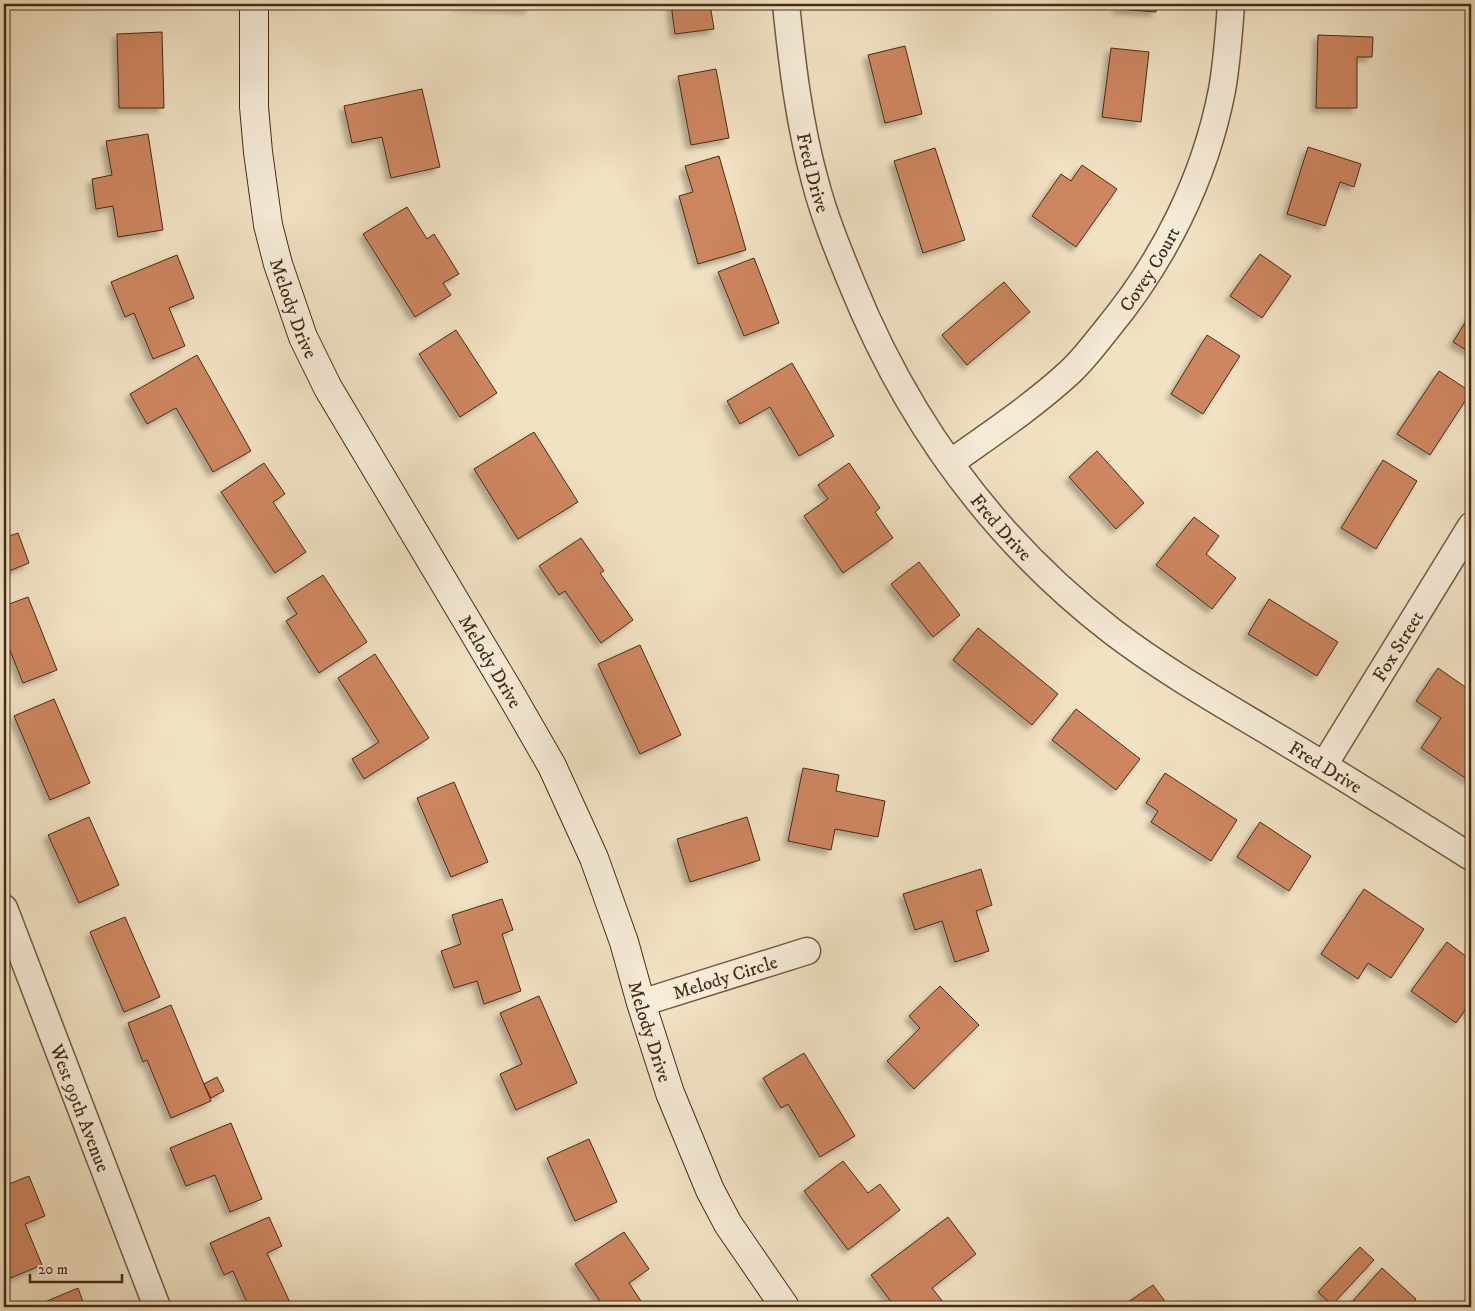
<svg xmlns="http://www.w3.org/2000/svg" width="1475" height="1311" font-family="'IM FELL DW Pica',serif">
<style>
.building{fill:#cd8661;stroke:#462c15;filter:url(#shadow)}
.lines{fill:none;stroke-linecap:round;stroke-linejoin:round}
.street-casing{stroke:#715a40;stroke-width:29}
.secondary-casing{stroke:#462c15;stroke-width:30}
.street{stroke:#f6ecd8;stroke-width:26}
.secondary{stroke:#f6ecd8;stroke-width:28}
.labels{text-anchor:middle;stroke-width:4.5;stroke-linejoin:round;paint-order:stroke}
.street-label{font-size:19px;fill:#462c15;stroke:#f6ecd8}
</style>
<defs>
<filter id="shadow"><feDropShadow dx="-4.5" dy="4.5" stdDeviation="2.5" flood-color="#0004"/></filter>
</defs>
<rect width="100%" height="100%" fill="#f1e2c3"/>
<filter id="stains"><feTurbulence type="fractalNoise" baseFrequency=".004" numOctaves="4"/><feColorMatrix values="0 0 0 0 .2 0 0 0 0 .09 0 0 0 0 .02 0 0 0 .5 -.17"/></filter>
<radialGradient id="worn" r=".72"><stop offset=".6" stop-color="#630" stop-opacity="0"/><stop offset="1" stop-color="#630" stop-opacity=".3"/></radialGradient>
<g class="building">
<path d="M456,4H530V9L456,5Z"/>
<path d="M671,4H710L714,29L675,34Z"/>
<path d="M1118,4H1156V12L1117,9Z"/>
<path d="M162,32L164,108H119L117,34Z"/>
<path d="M1318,35L1373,37L1372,57H1357V108H1316Z"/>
<path d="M905,46L922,114L885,123L868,55Z"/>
<path d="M1111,48L1149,52L1141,122L1102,117Z"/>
<path d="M716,69L729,138L691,145L678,76Z"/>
<path d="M422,89L440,167L391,178L382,137L352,143L344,106Z"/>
<path d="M148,134L163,230L118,237L113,206L96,209L92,179L112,175L106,141Z"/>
<path d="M1308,147L1361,164L1354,187L1340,182L1325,226L1287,214Z"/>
<path d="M935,148L965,240L923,253L894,161Z"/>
<path d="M719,156L746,250L698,264L679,196L693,192L685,166Z"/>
<path d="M1082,165L1117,189L1076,247L1032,216L1061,174L1071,181Z"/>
<path d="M407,207L427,239L434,234L459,274L443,283L451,295L415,317L363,234Z"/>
<path d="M1260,254L1291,276L1262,318L1230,296Z"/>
<path d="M177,255L194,298L169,308L185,346L153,359L134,313L125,317L111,282Z"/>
<path d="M754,258L779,323L744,336L718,272Z"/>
<path d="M1004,282L1030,312L967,365L942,335Z"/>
<path d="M1471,313V353L1453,342Z"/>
<path d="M456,330L497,393L460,417L419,354Z"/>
<path d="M1207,335L1240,356L1203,414L1171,394Z"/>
<path d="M197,355L251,451L213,472L176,408L147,424L130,394Z"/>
<path d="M792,363L834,436L799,456L770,407L740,424L727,401Z"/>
<path d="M1439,371L1471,392L1430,455L1397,434Z"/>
<path d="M534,432L578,502L518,539L474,469Z"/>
<path d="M1097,451L1144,503L1116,529L1069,477Z"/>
<path d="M1383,460L1417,481L1376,549L1341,528Z"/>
<path d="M264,463L285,494L273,502L306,552L275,573L221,492Z"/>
<path d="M849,463L880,508L875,512L893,538L843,573L804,516L828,499L818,485Z"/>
<path d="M1194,517L1219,536L1206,554L1236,578L1212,609L1156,565Z"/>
<path d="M18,533L29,563L4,573V538Z"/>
<path d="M581,538L604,571L600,573L633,620L601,643L565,591L559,595L539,566Z"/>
<path d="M919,562L960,615L933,637L891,584Z"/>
<path d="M323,575L367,642L319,673L286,621L297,614L287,598Z"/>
<path d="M28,597L57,670L23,683L9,648L4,650V606Z"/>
<path d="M1269,599L1338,642L1317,676L1248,634Z"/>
<path d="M978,628L1058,694L1032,725L953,660Z"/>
<path d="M640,645L681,735L640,754L598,664Z"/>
<path d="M375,654L429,738L364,779L352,759L379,742L338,678Z"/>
<path d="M1438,668L1471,691V782L1421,748L1441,718L1416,701Z"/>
<path d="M54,699L90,783L50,800L14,716Z"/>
<path d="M1076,709L1140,759L1116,790L1052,740Z"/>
<path d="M803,768L839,775L836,791L885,801L878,837L835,829L831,850L788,841Z"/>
<path d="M1165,773L1237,820L1211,861L1151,822L1158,811L1146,803Z"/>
<path d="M454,782L488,862L451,877L417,798Z"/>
<path d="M89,817L119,885L79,903L48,835Z"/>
<path d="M747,817L760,860L690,882L677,839Z"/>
<path d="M1260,822L1311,856L1289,891L1237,857Z"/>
<path d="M981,869L992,905L976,911L989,951L955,962L942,921L915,930L903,894Z"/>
<path d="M1364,889L1424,929L1391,978L1368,963L1358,979L1321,954Z"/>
<path d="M502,899L513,930L502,934L521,991L484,1004L477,981L454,988L441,951L461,944L452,915Z"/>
<path d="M125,917L160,997L124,1012L90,932Z"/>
<path d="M1447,942L1471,960V1014L1465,1010L1456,1023L1411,991Z"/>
<path d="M940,986L979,1025L914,1089L887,1061L920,1028L909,1016Z"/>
<path d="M539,996L577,1083L516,1110L500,1074L522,1064L500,1013Z"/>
<path d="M171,1005L211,1101L171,1118L147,1060L143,1062L128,1023Z"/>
<path d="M804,1053L855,1136L820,1157L788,1104L781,1108L763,1078Z"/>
<path d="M217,1077L224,1091L211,1098L204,1084Z"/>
<path d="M231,1123L262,1199L230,1212L215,1175L186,1186L170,1148Z"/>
<path d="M589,1139L617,1202L575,1221L547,1158Z"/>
<path d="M843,1161L868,1193L880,1184L900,1210L848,1250L804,1191Z"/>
<path d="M29,1176L45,1216L25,1224L42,1265L8,1279L4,1268V1186Z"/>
<path d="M269,1217L282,1246L267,1253L292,1307H249L233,1271L224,1275L210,1243Z"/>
<path d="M948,1217L976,1254L932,1288L947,1307H895L871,1275Z"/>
<path d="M624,1232L649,1269L629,1283L645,1307H604L575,1264Z"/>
<path d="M1360,1247L1374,1260L1332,1305L1318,1292Z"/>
<path d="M1382,1268L1416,1299L1408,1307H1358L1352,1302Z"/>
<path d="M1153,1285L1169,1307H1121Z"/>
<path d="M78,1288L85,1307H33Z"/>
</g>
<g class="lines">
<defs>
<g id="street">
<path id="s1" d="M786,4C792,63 799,123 815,181C824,216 838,250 852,284C908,422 995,541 1113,632C1167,673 1226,706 1284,741C1347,779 1409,818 1471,857"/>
<path id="s2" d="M950,463C991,434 1033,406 1070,372C1084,359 1095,344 1107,329C1164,260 1205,178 1222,90C1227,62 1229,33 1231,4"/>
<path id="s3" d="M1324,765L1471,526"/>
<path id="s4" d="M4,908L157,1307"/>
<path id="s5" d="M641,1003L807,951"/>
</g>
<g id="secondary">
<path id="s6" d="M254,4V107L258,152L268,225L278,264L303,337L328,388L510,693L552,766L594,858L624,942L641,1003L670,1093L710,1190L728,1224L785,1307"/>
</g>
</defs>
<use href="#street" class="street-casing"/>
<use href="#secondary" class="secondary-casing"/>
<use href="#street" class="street"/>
<use href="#secondary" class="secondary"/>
</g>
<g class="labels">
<g class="street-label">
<text dy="7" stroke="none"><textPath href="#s1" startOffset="171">Fred Drive</textPath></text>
<text dy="7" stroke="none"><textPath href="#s2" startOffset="281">Covey Court</textPath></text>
<text dy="7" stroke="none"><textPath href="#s6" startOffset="309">Melody Drive</textPath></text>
<text dy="7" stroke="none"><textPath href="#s1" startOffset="576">Fred Drive</textPath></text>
<text dy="7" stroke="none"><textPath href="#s3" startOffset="140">Fox Street</textPath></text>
<text dy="7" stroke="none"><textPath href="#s6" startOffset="714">Melody Drive</textPath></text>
<text dy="7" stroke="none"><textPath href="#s1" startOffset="981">Fred Drive</textPath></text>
<text dy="7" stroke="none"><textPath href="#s5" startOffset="88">Melody Circle</textPath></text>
<text dy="7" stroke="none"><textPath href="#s6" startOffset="1119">Melody Drive</textPath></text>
<text dy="7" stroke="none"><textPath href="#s4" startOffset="214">West 99th Avenue</textPath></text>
</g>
</g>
<rect width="1475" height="1311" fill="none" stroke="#f1e2c3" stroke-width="20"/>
<rect x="5" y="5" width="1465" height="1301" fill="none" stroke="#462c15" stroke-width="2.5"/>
<rect x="10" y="10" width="1455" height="1291" fill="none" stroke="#462c15"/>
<path d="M30 1274v8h92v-8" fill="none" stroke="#462c15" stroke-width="2.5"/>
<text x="38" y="1274" font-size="15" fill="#462c15" stroke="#f6ecd8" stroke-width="4" paint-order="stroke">20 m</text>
<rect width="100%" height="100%" filter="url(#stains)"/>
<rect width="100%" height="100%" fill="url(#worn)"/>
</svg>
